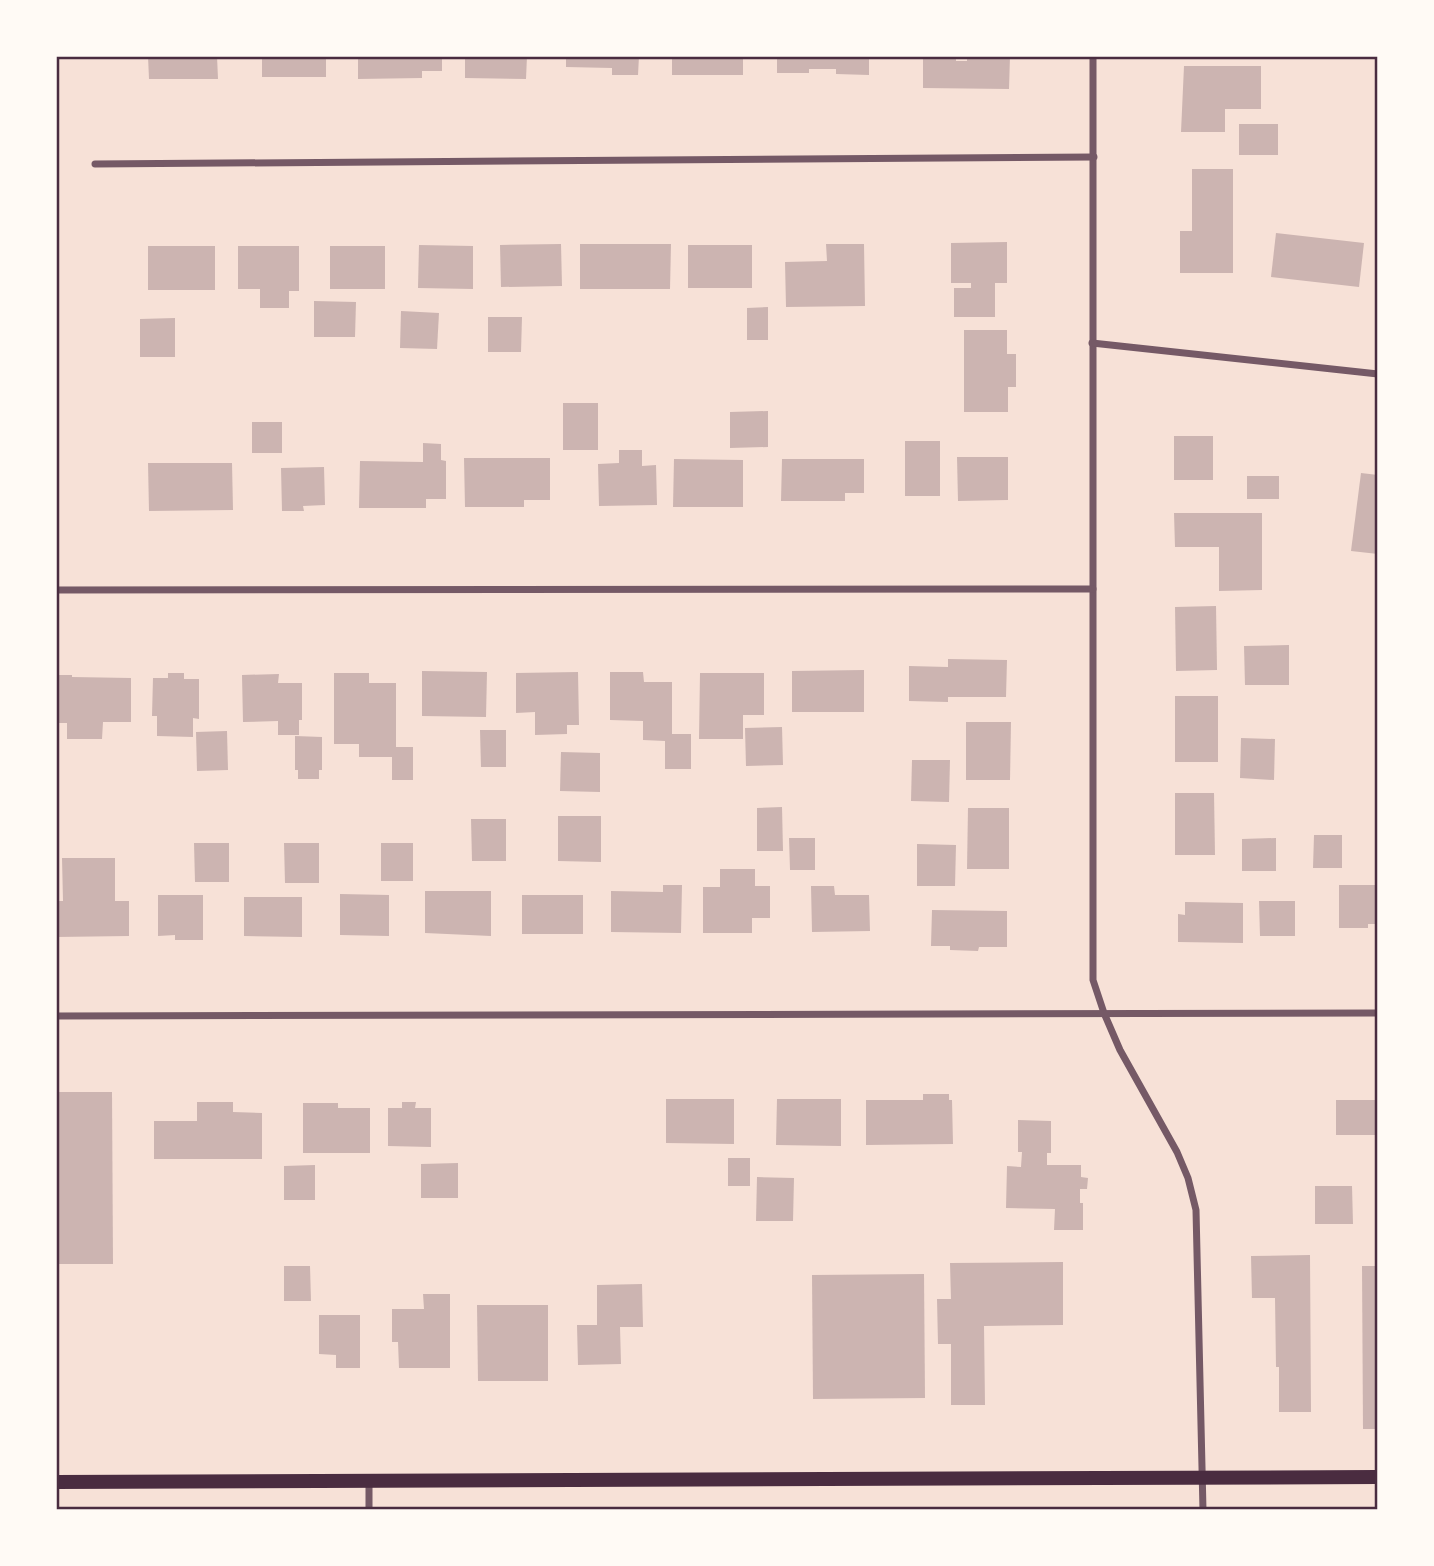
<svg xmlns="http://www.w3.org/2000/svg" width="1434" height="1566" font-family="Arial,sans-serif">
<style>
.building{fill:#ccb4b1}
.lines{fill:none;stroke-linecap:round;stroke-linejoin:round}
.minor{stroke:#755966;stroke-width:7}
.secondary{stroke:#4a2c40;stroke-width:14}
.neatline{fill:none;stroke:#4a2c40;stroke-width:2.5}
</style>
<rect width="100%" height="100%" fill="#f7e1d7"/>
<g class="building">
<path d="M148,56H217L218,79H149Z"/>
<rect x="262" y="56" width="64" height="21"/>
<path d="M358,56H442V71H422V78L358,79Z"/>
<path d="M465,56H527L526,79L465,78Z"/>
<path d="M566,56H639L638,75H612V68L566,67Z"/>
<rect x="672" y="56" width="71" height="19"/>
<path d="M777,56H869V75L836,74V69H809V73H777Z"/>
<path d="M923,56H956V61H967V56H1010L1009,89L923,88Z"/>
<path d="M1184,66H1261V109H1225V132H1181Z"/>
<rect x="1239" y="124" width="39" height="31"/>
<path d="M1192,169H1233V273H1180V231H1192Z"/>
<path d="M1276,233L1364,243L1359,287L1271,277Z"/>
<path d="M1007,242V283H995V317H954V288H971V283H951V243Z"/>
<path d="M561,244L562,286L501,287L500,245Z"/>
<path d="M580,244H671L670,289H580Z"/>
<path d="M826,244H864L865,306L786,307L785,262L827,261Z"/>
<path d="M419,245L473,246V289L418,288Z"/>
<rect x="688" y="245" width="64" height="43"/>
<rect x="148" y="246" width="67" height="44"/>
<path d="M238,246H299V291H289V308H260V289H238Z"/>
<rect x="330" y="246" width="55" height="43"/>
<path d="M314,301L356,302L355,337H314Z"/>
<path d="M768,307V340H747V308Z"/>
<path d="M401,311L439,313L437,349L400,348Z"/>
<path d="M488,317H522L521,352H488Z"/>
<path d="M175,318V357H140V319Z"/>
<path d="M964,330H1007V354H1016V387H1008V412H964Z"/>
<rect x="563" y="403" width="35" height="47"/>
<path d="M768,411V447L730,448V412Z"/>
<rect x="252" y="422" width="30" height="31"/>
<rect x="1174" y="436" width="39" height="44"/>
<rect x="905" y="441" width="35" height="55"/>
<path d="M423,443L441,444V460L446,461V499H426V508H359L360,461L423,462Z"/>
<path d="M619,450H642V466L656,465L657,505L599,506L598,464L619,463Z"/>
<path d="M957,457H1008V500L958,501Z"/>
<path d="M464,458H550V500H524V507H465Z"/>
<path d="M674,459L743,460V507H673Z"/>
<path d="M782,459H864V493H845V501H781Z"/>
<path d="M148,463H232L233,510L149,511Z"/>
<path d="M324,467L325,505L303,506L304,511H282L281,468Z"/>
<path d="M1361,473L1378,475V554L1351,551Z"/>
<rect x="1247" y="476" width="32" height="23"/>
<path d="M1174,513H1262V590L1219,591V547H1175Z"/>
<path d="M1216,606L1217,670L1176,671L1175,607Z"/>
<path d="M1289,645V685H1245L1244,646Z"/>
<path d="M948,659L1007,660L1006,697H948V702L909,701V666L948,667Z"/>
<path d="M864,670V712H792V671Z"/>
<path d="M422,671L487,672L486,717L422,716Z"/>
<path d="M578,672L579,725H567V734L535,735V712L516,713V673Z"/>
<path d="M610,672H643L644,682H672V734H691V769H665V741L643,740V721L610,720Z"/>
<path d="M168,673H184V679H199V719L193,718V737L157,736V716H152L153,678H168Z"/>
<path d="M334,673H369V683H396V747H413V780H392V757H359V744H334Z"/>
<path d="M700,673H764V715H743V739H699Z"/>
<path d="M279,674L278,683H302V720H299V735H278V721L243,722L242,675Z"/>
<path d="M56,675H72V677L131,678V722H103L102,739H67V723H56Z"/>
<rect x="1175" y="696" width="43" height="66"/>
<path d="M966,722H1011L1010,780H966Z"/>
<path d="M782,727L783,765L746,766L745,728Z"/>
<path d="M480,730H506V767H481Z"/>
<path d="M227,731L228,770L197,771L196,732Z"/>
<path d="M295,736L322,737V770H319V779H298V770H295Z"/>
<path d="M1241,738L1275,739L1274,780L1240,778Z"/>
<path d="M561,752L600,753V792L560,791Z"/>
<path d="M912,760H950L949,802L911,801Z"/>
<path d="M1175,793H1214L1215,855H1175Z"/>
<path d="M782,807L783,851H757V808Z"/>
<path d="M968,808H1009V869H967Z"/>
<path d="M558,816H601V862L558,861Z"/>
<path d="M471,819H506V861H472Z"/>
<path d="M1314,835H1342V868H1313Z"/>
<path d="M789,838H815V870H790Z"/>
<path d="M1276,838V871H1242V839Z"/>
<path d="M194,843H229V882H195Z"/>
<path d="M284,843H319V883H285Z"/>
<rect x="381" y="843" width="32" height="38"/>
<path d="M917,844L956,845L955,886H917Z"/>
<path d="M62,858H115V901H129V936L56,937V901H63Z"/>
<path d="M720,869H755V886H770V918H752V933H703V887H720Z"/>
<path d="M663,885H682L681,933L611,932V891L663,892Z"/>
<path d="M1339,885H1378V924H1368V928H1339Z"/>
<path d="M811,886H834L835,895H869L870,931L812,932Z"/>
<path d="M425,891H491V936L425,933Z"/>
<path d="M340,894L389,895V936L340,935Z"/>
<path d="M158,895H203V940H175V935L158,936Z"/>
<rect x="522" y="895" width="61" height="39"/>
<path d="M244,897H302V937L244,936Z"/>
<path d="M1259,901H1295V936H1260Z"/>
<path d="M1185,902L1243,903V943L1178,942V914L1185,915Z"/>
<path d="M932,910L1007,911V947H979L978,951L950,950V946H931Z"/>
<path d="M56,1092H112L113,1264H56Z"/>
<path d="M923,1094H949V1100H952L953,1144L866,1145V1100H923Z"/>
<path d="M666,1099H734V1144L666,1143Z"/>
<path d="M777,1099H841V1146L776,1145Z"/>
<rect x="1336" y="1100" width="42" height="35"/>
<path d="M197,1102H233V1112L262,1113V1159H154V1121H197Z"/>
<path d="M402,1102H416L415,1108H431V1147L388,1146V1108H402Z"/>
<path d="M303,1103H338V1108H370V1153H303Z"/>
<path d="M1018,1120L1051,1121V1153H1047V1165H1081V1177L1088,1178L1087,1189H1080V1203H1083V1230H1054L1055,1209L1006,1208L1007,1166L1021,1167L1022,1152H1018Z"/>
<rect x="728" y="1158" width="22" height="28"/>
<path d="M458,1163V1198H421V1164Z"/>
<path d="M315,1165V1200H284V1166Z"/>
<path d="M757,1177L794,1178L793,1221H756Z"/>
<path d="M1315,1186H1352L1353,1224H1315Z"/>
<path d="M1310,1255L1311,1412H1279V1367H1276L1275,1298H1252L1251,1256Z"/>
<path d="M1063,1262V1325L984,1326L985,1405H951V1344H938L937,1299H951L950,1263Z"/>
<path d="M284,1266H310L311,1301H284Z"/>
<path d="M1362,1266H1378V1429H1363Z"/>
<path d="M924,1274L925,1398L813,1399L812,1275Z"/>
<path d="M642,1284L643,1327H620L621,1364L578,1365L577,1325H597V1285Z"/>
<path d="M423,1294H450V1368H399L398,1342H392V1309H424Z"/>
<path d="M477,1305H548V1381H478Z"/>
<path d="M319,1315H360V1368H336V1355L319,1354Z"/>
</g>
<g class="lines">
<g class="minor">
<path d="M1093,56V980L1104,1013L1120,1050L1177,1152L1188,1178L1196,1210L1203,1510"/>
<path d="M95,164L1094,157"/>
<path d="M1092,343L1378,374"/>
<path d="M56,590L1093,589"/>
<path d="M56,1016L1378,1013"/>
<path d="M369,1481V1510"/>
</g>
<path class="secondary" d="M56,1482L1378,1477"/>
</g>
<rect width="1434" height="1566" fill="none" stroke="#fffaf5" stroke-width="116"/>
<rect x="58" y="58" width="1318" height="1450" class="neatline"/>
</svg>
